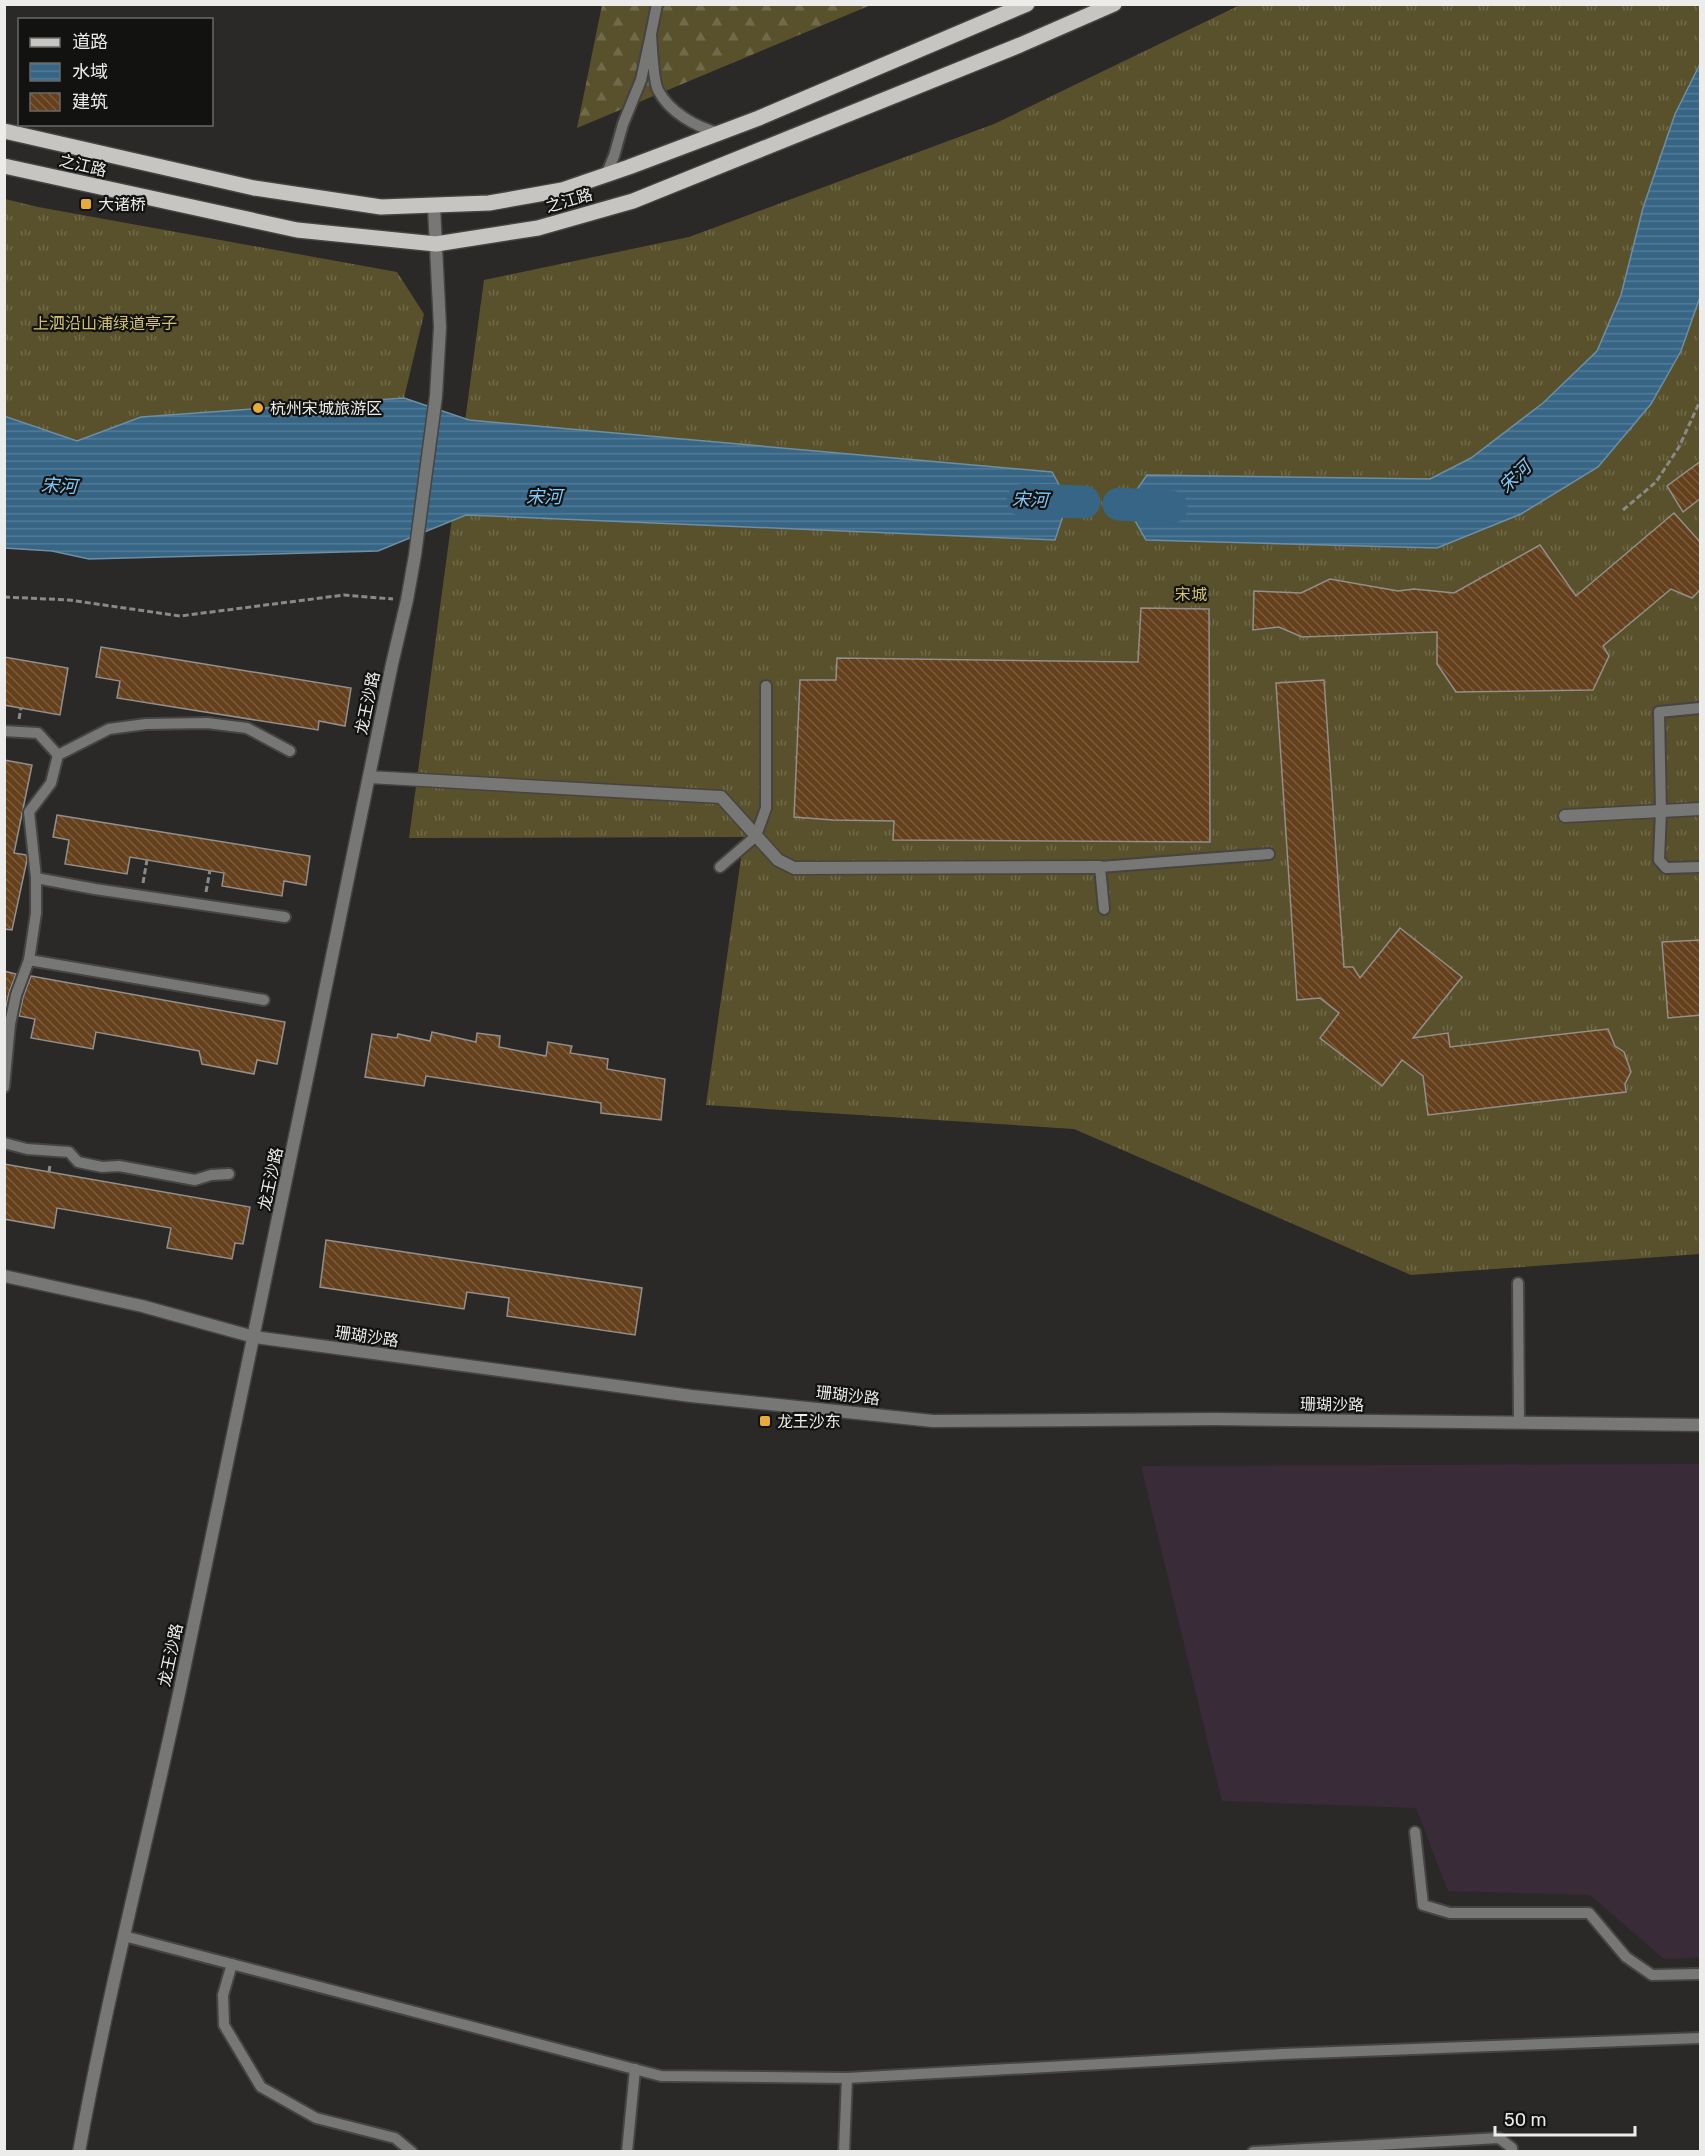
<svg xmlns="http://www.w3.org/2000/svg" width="1705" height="2156" font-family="Rubik,'Noto Sans SC',sans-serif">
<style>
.commercial{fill:#3a2b38}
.grass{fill:url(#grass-tufts)}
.forest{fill:url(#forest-firs)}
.water{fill:url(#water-rules);stroke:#6d8ea3;stroke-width:1.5}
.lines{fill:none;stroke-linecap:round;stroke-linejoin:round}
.river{stroke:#376585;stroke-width:33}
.building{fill:url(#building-back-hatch);stroke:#928f8d;stroke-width:1.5}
.service-casing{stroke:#454442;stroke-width:14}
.minor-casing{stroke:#454442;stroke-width:15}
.tertiary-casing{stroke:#454442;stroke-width:15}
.primary-casing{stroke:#454442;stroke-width:18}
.path{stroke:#898987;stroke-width:3;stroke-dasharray:6 3;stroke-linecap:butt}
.service{stroke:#777775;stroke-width:10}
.minor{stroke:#777775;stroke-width:12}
.tertiary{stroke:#777775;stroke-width:12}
.primary{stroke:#c7c5c2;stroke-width:15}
.poi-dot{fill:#e8ab37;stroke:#121211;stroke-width:2}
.labels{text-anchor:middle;stroke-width:4.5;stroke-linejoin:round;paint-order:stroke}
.street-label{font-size:16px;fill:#ececea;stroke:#121211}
.poi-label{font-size:16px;fill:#ececea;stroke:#121211;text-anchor:start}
.park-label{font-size:16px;fill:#d3c273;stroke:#121211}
.water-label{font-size:18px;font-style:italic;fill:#80c9fb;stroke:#121211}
</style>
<defs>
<pattern id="grass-tufts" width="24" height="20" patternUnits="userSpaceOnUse" patternTransform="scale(1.5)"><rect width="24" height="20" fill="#59512b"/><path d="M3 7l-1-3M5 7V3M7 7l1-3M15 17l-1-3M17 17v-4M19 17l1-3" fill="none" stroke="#716a4a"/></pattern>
<pattern id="forest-firs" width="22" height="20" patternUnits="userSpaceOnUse" patternTransform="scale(1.5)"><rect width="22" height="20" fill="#59512b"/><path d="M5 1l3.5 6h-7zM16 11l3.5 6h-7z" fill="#716a4a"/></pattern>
<pattern id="water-rules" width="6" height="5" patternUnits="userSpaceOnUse" patternTransform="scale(1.5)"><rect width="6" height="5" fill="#376585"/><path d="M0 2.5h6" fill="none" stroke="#547b96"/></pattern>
<pattern id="building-back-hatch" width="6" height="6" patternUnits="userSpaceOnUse" patternTransform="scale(1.5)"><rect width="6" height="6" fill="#65401c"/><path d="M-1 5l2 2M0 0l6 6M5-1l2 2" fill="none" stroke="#7b5c3d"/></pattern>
</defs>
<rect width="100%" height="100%" fill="#2a2927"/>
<path class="commercial" d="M1700,1464V1958L1664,1959L1590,1895L1448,1891L1416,1808L1222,1801L1141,1466Z"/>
<g class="grass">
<path d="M1240,5H1700V1254L1411,1275L1074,1129L706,1105L744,837L409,838L484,280L689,237L994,124Z"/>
<path d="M5,199L38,207L397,272L424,314L404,398L141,417L77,441L5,416Z"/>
</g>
<path class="forest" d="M602,5H871L577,128Z"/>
<g class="water">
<path d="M1700,64V297L1681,351L1651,404L1598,467L1521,514L1437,548L1146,540L1126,505L1147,475L1430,479L1471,458L1543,403L1597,351L1621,295L1643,208L1675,114Z"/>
<path d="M404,398L469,420L1052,472L1068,501L1055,540L466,515L378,551L89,559L52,551L5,548L4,416L77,441L141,417Z"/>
</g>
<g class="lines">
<g class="river">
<path d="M1023,500L1084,502"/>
<path d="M1119,504L1171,507"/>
</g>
</g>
<g class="building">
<path d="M1701,461V498L1683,512L1667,486Z"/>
<path d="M1674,513L1701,543V589L1692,598L1671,589L1603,646L1609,656L1593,690L1456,692L1437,664V632L1302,637L1279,627L1253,630L1254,591L1301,593L1330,579L1398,591L1414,589L1454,593L1540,545L1576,596Z"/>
<path d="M1141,608L1209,609L1210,842L893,840L894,821L833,820L794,817L800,680H836L837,658L1138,662Z"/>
<path d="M101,647L351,688L345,726L319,721L318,730L117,698L120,681L96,677Z"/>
<path d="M4,657L68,668L60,715L4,705Z"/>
<path d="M1324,680L1344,967H1353L1360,978L1400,928L1462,977L1413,1038L1448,1033L1450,1047L1608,1029L1615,1046L1624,1052L1631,1072L1625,1084L1626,1092L1428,1115L1423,1076L1402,1060L1382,1086L1320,1038L1339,1013L1320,998L1297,1000L1276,683Z"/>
<path d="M4,760L32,765L14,853L26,855L27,860L12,930L4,929Z"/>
<path d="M57,815L310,856L306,885L284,881L282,896L222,886L224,873L130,857L127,874L65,864L69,840L53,837Z"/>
<path d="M1701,940V1015L1668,1018L1662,942Z"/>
<path d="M4,971L16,974L9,993L5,1013Z"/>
<path d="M31,976L285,1022L277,1064L257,1060L254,1074L202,1064L199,1051L96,1032L93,1049L31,1038L35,1019L19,1016L23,997Z"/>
<path d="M432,1032L476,1042L477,1033L500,1036L499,1047L546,1056L548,1042L572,1046L570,1053L608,1059L607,1069L665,1079L661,1120L601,1113V1103L426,1076L424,1086L365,1077L372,1034L397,1038L398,1034L430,1041Z"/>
<path d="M4,1164L250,1207L243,1244L235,1243L232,1259L167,1248L171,1228L57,1208L54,1228L4,1219Z"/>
<path d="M326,1240L642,1288L635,1335L507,1316L509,1298L467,1292L464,1309L320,1287Z"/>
</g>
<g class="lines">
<defs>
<g id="service">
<path d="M651,34L657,4"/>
<path d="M606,175L614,156L623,124L641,80L651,34C652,47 653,80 658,90C669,112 696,127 719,133"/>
<path d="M1700,708L1659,712L1661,811L1659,860L1666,868L1700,867"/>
<path d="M4,731L38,733L58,755"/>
<path d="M720,867L756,836L766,808V686"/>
<path d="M36,878L95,889L285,917"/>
<path d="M1104,909L1100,867L1269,854"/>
<path d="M29,960L264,1000"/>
<path d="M4,1087L10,1024L16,995L29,960L36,913V878L29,812L51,783L58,755L109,729L146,724L207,723L247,728L290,751"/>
<path d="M4,1143L27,1149L69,1152L78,1162L102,1167L119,1166L195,1180L211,1175L229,1174"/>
<path d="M1518,1283L1519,1422"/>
<path d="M1415,1832L1423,1905L1450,1913H1589L1626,1957L1652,1975L1700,1974"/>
<path d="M124,1936L661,2076L847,2078L1282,2054L1700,2038"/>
<path d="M232,1964L223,1995L224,2025L261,2087L316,2118L395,2138L412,2152"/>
<path d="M627,2152L635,2069"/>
<path d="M844,2152L847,2078"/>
<path d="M1253,2152L1499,2138L1512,2148V2152"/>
</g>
<g id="minor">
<path d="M369,777L721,797L778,860L794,868L1100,867"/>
<path d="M1565,816L1700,809"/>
<path d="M79,2152C107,1996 147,1843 180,1689C252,1347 322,1006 392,664L407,600L415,555L436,396L440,327L434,207"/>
</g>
<path id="tertiary" d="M4,1276L142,1306L254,1337L691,1396L933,1421L1216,1419L1700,1425"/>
<g id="primary">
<path d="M4,131L254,188L381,207L489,203L562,190L629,167L759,118L1027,4"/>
<path d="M4,166L297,230L436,244L538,228L633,201L1020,45L1114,4"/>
</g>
</defs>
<use href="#service" class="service-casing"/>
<use href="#minor" class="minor-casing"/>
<use href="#tertiary" class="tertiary-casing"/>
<use href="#primary" class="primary-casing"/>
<g class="path">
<path d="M1623,510L1656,482L1679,447L1700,401"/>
<path d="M4,597L69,600L180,616L344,595L393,599"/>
<path d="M19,719L21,708"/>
<path d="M143,883L147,860"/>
<path d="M206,892L210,870"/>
<path d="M49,1172L50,1165"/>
</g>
<use href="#service" class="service"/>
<use href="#minor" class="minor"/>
<use href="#tertiary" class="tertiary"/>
<use href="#primary" class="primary"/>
</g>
<g class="poi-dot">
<rect x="80" y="198" width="12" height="12" rx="3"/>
<circle cx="258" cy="408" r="6"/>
<rect x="759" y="1415" width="12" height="12" rx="3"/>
</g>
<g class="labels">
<g class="street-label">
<text transform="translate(83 165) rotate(13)" y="6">之江路</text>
<text transform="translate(569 200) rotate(-16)" y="6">之江路</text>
<text transform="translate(367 703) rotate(-78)" y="6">龙王沙路</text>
<text transform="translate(270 1179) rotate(-78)" y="6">龙王沙路</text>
<text transform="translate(367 1336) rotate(8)" y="6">珊瑚沙路</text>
<text transform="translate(848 1395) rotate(6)" y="6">珊瑚沙路</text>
<text transform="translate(1332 1404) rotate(1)" y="6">珊瑚沙路</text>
<text transform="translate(170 1655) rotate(-78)" y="6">龙王沙路</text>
</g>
<g class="poi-label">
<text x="98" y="210">大诸桥</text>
<text x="270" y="414">杭州宋城旅游区</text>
<text x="777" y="1427">龙王沙东</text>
</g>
<g class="park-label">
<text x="105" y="329">上泗沿山浦绿道亭子</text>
<text x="1191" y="600">宋城</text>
</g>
<g class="water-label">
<text transform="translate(1515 477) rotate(-44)" y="6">宋河</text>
<text transform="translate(59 486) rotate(3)" y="6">宋河</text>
<text x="544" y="503">宋河</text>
<text transform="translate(1030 500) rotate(2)" y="6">宋河</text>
</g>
</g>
<rect width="1705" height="2156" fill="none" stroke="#ececea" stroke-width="12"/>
<rect x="18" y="18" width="195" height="108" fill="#121211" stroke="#696968" stroke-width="1.5"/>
<rect x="30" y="38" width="30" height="9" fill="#c7c5c2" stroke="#696968" stroke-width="1.5"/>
<text x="72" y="48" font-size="18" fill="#ececea">道路</text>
<rect x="30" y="63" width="30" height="18" fill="url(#water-rules)" stroke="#696968" stroke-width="1.5"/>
<text x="72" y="78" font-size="18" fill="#ececea">水域</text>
<rect x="30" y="93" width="30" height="18" fill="url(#building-back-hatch)" stroke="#696968" stroke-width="1.5"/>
<text x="72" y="108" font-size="18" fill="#ececea">建筑</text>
<path d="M1495 2126v9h140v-9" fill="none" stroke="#ececea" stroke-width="3"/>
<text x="1504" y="2126" font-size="18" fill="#ececea" stroke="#121211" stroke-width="4.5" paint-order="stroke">50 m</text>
</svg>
